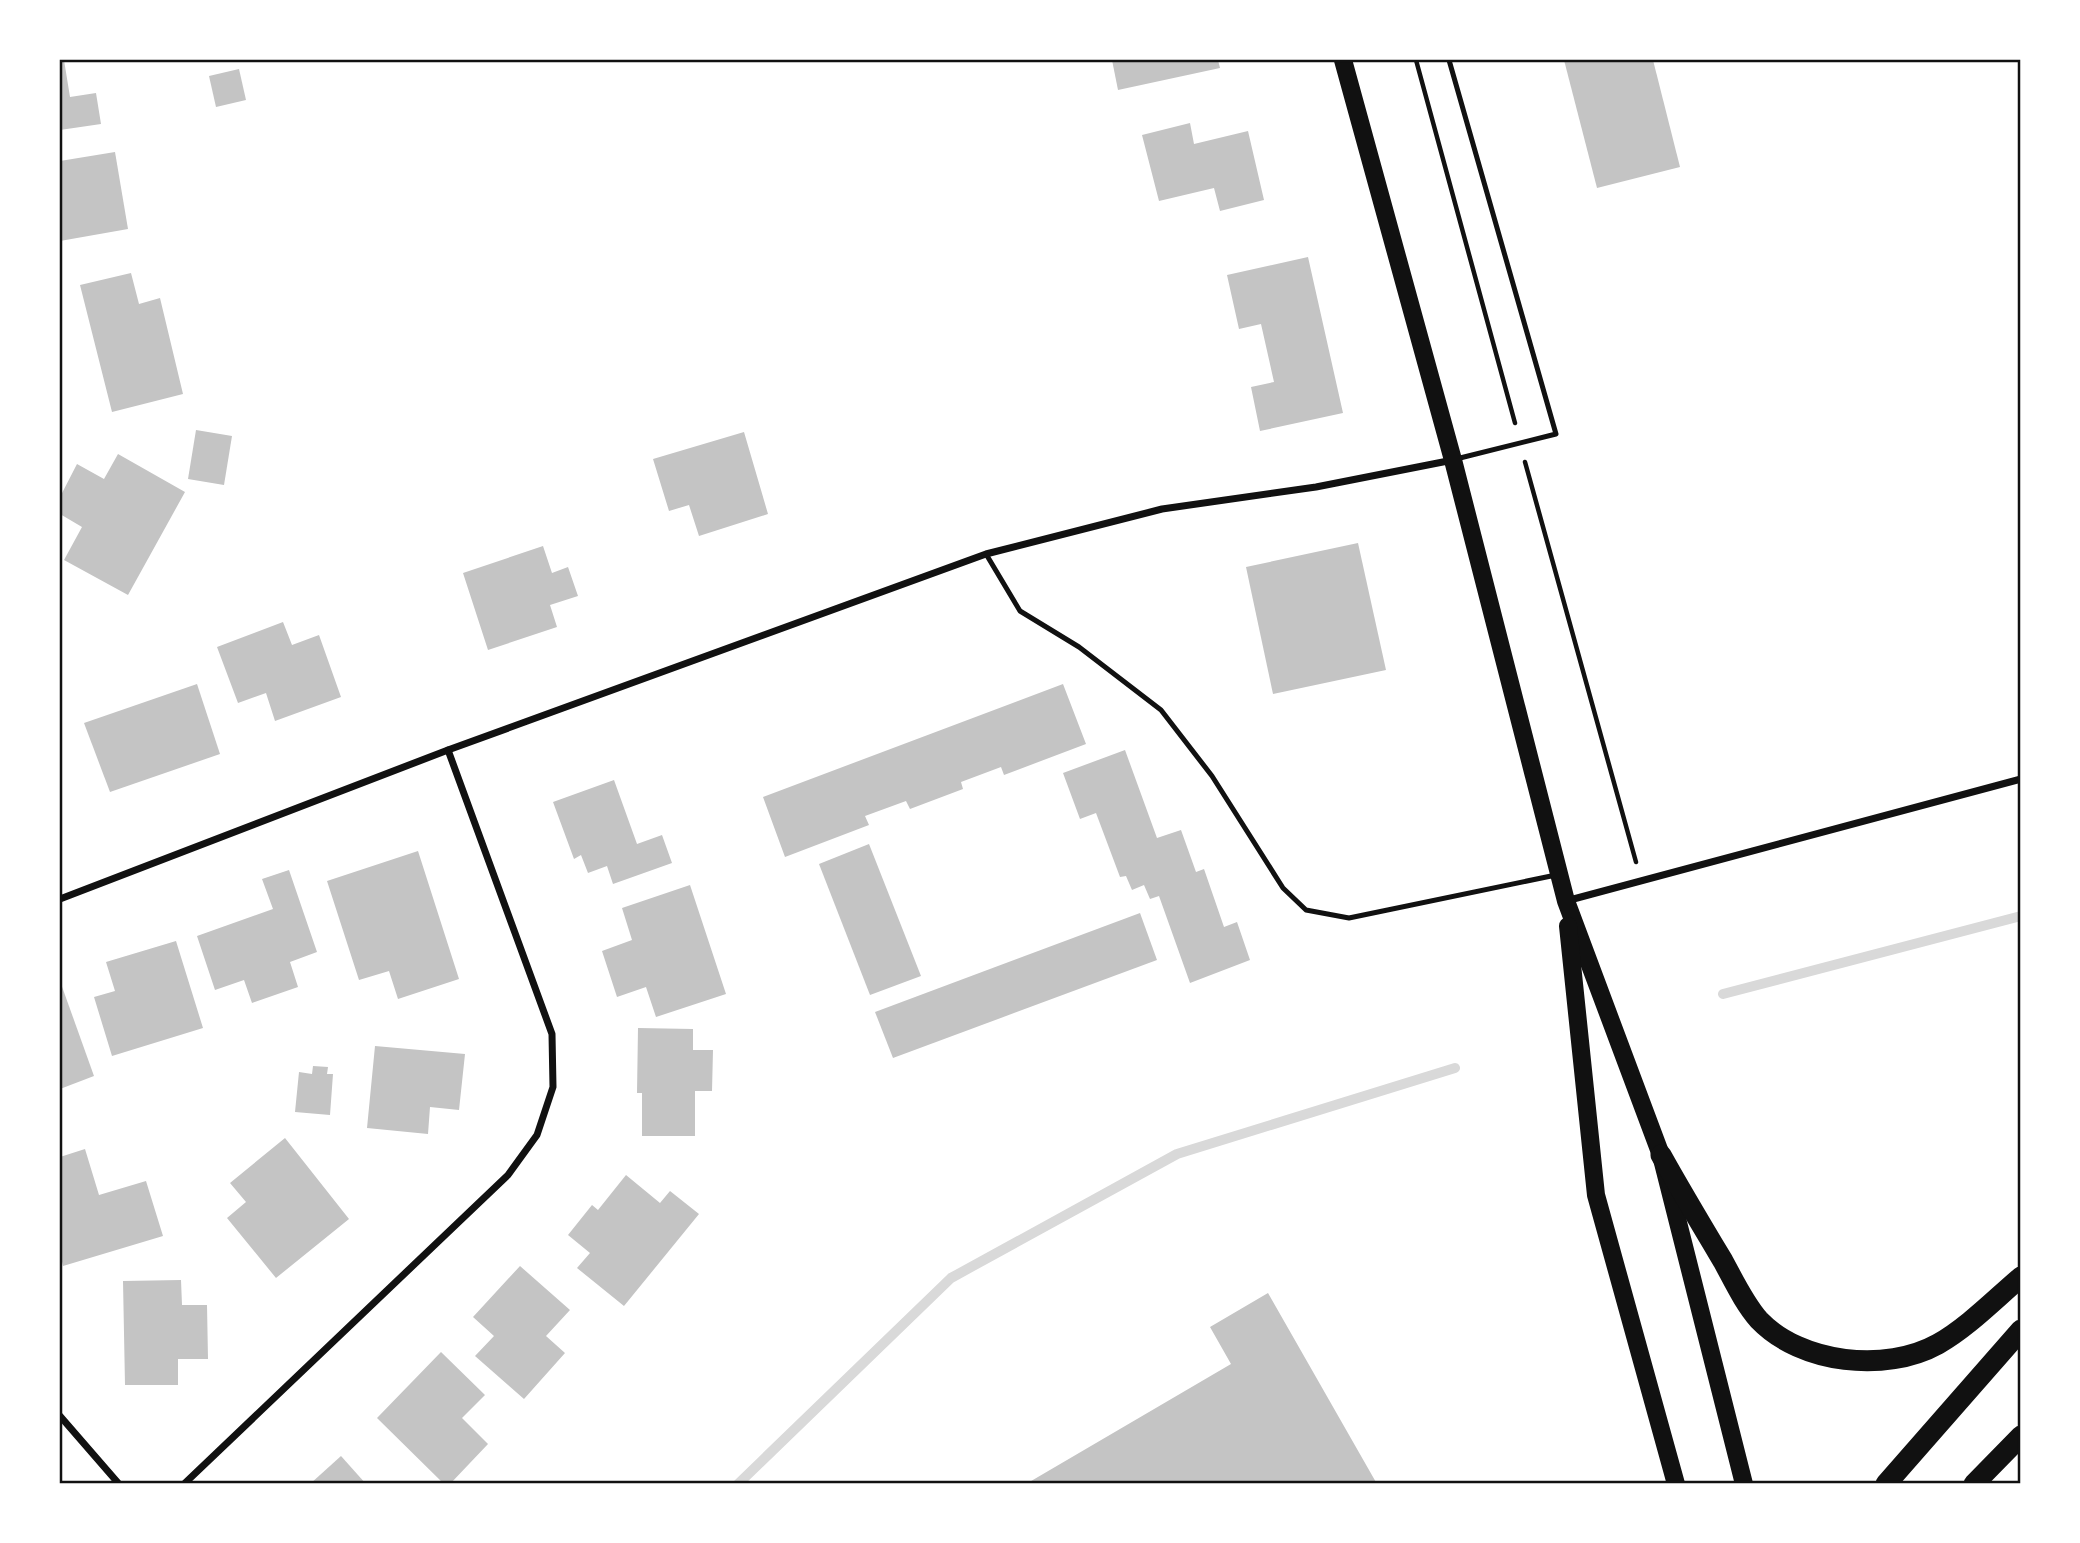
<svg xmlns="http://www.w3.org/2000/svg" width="2080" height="1543" font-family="'PT Sans',sans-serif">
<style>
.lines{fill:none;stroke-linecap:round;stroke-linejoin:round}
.stream{stroke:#d9d9d9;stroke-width:10}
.building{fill:#c4c4c4}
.path{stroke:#111;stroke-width:4.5}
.service{stroke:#111;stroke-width:5}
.minor{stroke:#111;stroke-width:7}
.primary{stroke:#111;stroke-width:18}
.motorway{stroke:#111;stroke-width:21}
.neatline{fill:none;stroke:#111;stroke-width:2.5}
</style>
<rect width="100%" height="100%" fill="#fff"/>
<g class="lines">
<g class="stream">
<path d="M1723,994L2021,916"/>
<path d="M738,1484L951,1278L1177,1154L1455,1068"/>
</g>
</g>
<g class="building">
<path d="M60,60H64L70,97L96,93L101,124L60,130Z"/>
<path d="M1112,60H1218L1220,68L1118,90Z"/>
<path d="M1564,60H1653L1680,167L1597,188Z"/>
<path d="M239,69L246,100L216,107L209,76Z"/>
<path d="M1190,123L1194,144L1248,131L1264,200L1220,211L1214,188L1159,201L1142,135Z"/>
<path d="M115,152L128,229L60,241V161Z"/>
<path d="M1308,257L1343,413L1260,431L1251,387L1274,382L1261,324L1239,329L1227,275Z"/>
<path d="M131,273L139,304L160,298L183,394L112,412L80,285Z"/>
<path d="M196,430L232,436L224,485L188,479Z"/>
<path d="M744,432L768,514L699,536L689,505L669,511L653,459Z"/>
<path d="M118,454L185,492L128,595L64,560L82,527L60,514V497L77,464L104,479Z"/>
<path d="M1358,543L1386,670L1273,694L1246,567Z"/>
<path d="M543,546L552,573L568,567L578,596L550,605L557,627L488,650L463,573Z"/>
<path d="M283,622L292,645L319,635L341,697L275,721L266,693L238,703L217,647Z"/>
<path d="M197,684L220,754L110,792L84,723Z"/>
<path d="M1063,684L1086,744L1004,775L1001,767L961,782L963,789L910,809L906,801L865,816L869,825L785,857L763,797Z"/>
<path d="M1125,750L1157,838L1181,830L1196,872L1204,869L1224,927L1237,922L1250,960L1190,983L1159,896L1150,899L1144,885L1132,890L1126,876L1120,877L1096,813L1080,819L1063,773Z"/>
<path d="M614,780L637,844L662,835L672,863L613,884L607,866L588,873L581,855L574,859L553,802Z"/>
<path d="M869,844L921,976L870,995L819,864Z"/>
<path d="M418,851L459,979L398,999L389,971L359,980L327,881Z"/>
<path d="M289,870L317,952L290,962L298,987L252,1003L244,980L215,990L197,936L273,909L262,879Z"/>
<path d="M690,885L726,994L656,1017L646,987L617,997L602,951L632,940L622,908Z"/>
<path d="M1140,913L1157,960L893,1058L875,1012Z"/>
<path d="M176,941L203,1028L112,1056L94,997L115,991L106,962Z"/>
<path d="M60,981L94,1076L60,1089Z"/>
<path d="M638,1028L693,1029V1050H713L712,1091H695V1136H642V1093H637Z"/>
<path d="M375,1046L465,1054L459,1110L430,1107L428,1134L367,1128Z"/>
<path d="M313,1066L328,1067L327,1074H333L330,1115L295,1112L299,1072L312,1074Z"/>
<path d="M285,1138L349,1219L276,1278L227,1218L246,1202L230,1183Z"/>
<path d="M85,1149L99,1195L146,1181L163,1236L63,1266L60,1253V1157Z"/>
<path d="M626,1175L660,1203L670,1191L699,1214L624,1306L577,1268L590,1253L568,1235L592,1205L598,1210Z"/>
<path d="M520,1266L570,1310L546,1336L565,1353L524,1399L475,1356L494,1336L473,1317Z"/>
<path d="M181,1280L182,1305H207L208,1359H178V1385H125L123,1281Z"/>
<path d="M1268,1293L1377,1484H1026L1231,1364L1210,1327Z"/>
<path d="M441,1352L485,1395L462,1418L488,1444L450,1484H444L377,1418Z"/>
<path d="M341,1456L366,1484H310Z"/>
</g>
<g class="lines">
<g class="path">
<path d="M1416,60L1515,423"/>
<path d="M1525,462L1636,862"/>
</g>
<g class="service">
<path d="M1449,60L1556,434L1456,459"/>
<path d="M986,554L1020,611L1079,647L1161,710L1212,776L1283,888L1306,910L1349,918L1556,875"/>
</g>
<g class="minor">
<path d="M60,899L448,750L986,554L1162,509L1316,487L1453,460"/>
<path d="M1566,901L2021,779"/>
<path d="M60,1416L119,1484"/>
<path d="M184,1484L508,1175L537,1135L553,1087L552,1034L448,750"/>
</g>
<g class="primary">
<path d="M1343,60L1453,460L1566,901L1661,1155L1744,1484"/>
<path d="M1568,926L1596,1195L1676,1484"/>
</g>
<g class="motorway">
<path d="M1661,1155C1681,1191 1702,1226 1723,1261C1734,1281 1744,1303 1759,1320C1801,1364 1886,1373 1938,1344C1968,1327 1995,1299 2021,1277"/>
<path d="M1886,1484L2021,1330"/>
<path d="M1974,1484L2021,1436"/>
</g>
</g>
<rect width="2080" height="1543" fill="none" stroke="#ffffff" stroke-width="122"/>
<rect x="61" y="61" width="1958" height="1421" class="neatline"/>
</svg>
